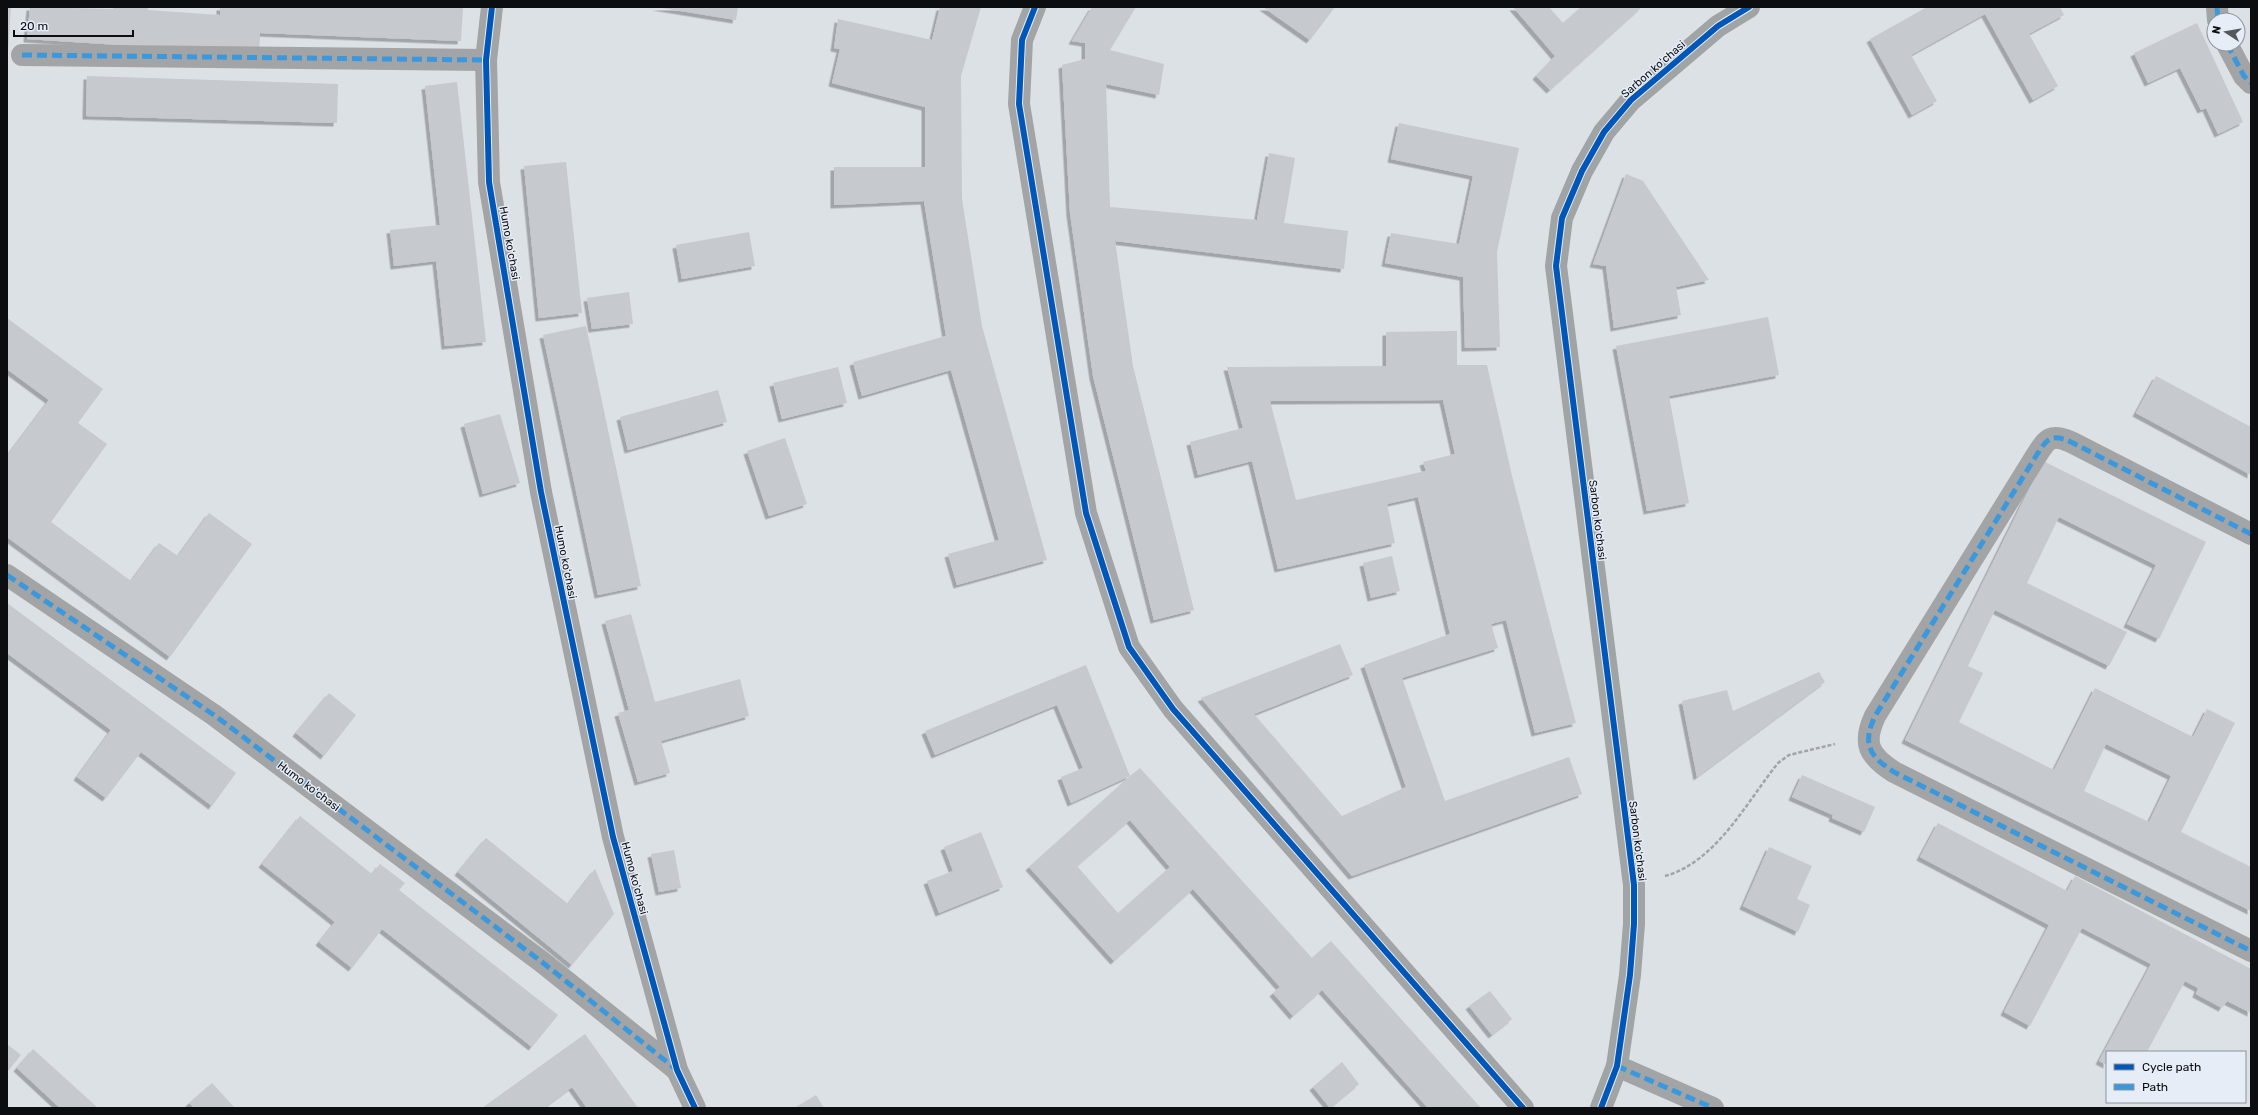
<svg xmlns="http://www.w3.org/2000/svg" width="2258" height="1115" font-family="Rubik,sans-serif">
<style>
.building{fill:#c6c9cd;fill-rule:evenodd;filter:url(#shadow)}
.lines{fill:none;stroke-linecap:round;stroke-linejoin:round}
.path{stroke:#a2a4a5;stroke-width:2.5;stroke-dasharray:4 2;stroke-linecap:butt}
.street{stroke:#a2a4a5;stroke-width:22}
.secondary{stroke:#a1a4a5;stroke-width:22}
.quiet{stroke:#3a99de;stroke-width:5;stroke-dasharray:10 5;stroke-linecap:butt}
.cycleway-casing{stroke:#e6edf6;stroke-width:8}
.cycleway{stroke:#0057b8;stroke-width:6}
.labels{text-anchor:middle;stroke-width:3;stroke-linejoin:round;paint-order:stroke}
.street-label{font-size:11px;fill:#0b0d10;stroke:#e6edf6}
</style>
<defs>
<filter id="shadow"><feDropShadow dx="-3.5" dy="3.5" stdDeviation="0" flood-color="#0004"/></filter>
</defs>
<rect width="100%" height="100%" fill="#dce1e6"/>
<g class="building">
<path d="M7,7H11L8,52H7Z"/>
<path d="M30,7L113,9V7H148V10L220,15V7H463L461,41L260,33L259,54L27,39Z"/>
<path d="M656,7H738L736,20Z"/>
<path d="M940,7H981L961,76L962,199L982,326L1047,560L957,585L948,554L999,540L951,370L862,396L853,362L946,336L924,201L834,205V167H925V107L832,83L840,49L834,48L838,19L932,40Z"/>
<path d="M1092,7H1136L1110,50L1164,64L1159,95L1106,84L1110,207L1257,220L1269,153L1295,158L1284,223L1348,231L1344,269L1115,241L1133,366L1194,610L1154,620L1093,376L1070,213L1062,65L1085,59V43L1072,41Z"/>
<path d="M1263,7H1335L1310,40Z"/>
<path d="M1513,7H1549L1563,23L1581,7H1642L1550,90L1536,76L1555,56Z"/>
<path d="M1927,7H2060L2064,15L2029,34L2058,86L2033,100L1985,14L1911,55L1937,101L1912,115L1870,39Z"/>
<path d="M2197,23L2243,122L2218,134L2206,108L2201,110L2180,68L2148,83L2134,53Z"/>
<path d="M87,76L338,84L337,123L86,116Z"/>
<path d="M457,82L486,342L445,346L436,261L394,266L390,230L440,225L425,86Z"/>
<path d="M1399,123L1519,148L1497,252L1500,347L1465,348L1463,277L1385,263L1391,233L1459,244L1473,176L1391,159Z"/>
<path d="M566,162L582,313L539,318L524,166Z"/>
<path d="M1626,174L1643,181L1709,280L1676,287L1681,315L1614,328L1606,266L1593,264Z"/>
<path d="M749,232L755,266L682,279L676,245Z"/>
<path d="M629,292L633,324L592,329L587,298Z"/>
<path d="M1768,317L1779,375L1669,396L1689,503L1647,511L1616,346Z"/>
<path d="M7,318L103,389L78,423L107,444L51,522L131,581L159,543L178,556L209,513L252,544L170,657L7,537V456L49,400L7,369Z"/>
<path d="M586,326L641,586L598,595L543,335Z"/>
<path d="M1457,331V365H1487L1512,476L1576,723L1535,733L1506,620L1491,624L1498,648L1402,678L1445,801L1569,757L1582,794L1352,876L1201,698L1340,644L1353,675L1254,714L1342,816L1406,787L1364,665L1450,634L1418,497L1387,504L1395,543L1278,569L1252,461L1198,475L1190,442L1243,428L1227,367L1386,366V332ZM1443,400L1455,454L1423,462L1426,471L1296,500L1270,401Z"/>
<path d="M838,367L847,403L782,419L773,383Z"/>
<path d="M2156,376L2251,427V475L2136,413Z"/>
<path d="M718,390L727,422L628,450L620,417Z"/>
<path d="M500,414L520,483L483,494L464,424Z"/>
<path d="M785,438L807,504L769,516L747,451Z"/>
<path d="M2043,461L2206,542L2159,639L2127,624L2156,565L2059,517L2027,583L2127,632L2109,666L1995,610L1968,666L1983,673L1959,722L2054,770L2095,688L2193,737L2207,709L2235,723L2181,832L2251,867V911L1905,740ZM2106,744L2171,776L2149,822L2084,791Z"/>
<path d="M1392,556L1400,591L1371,598L1363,563Z"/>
<path d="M7,603L236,773L212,806L141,752L106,798L77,777L111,730L7,653Z"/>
<path d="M631,614L655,702L740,679L749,716L661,741L670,773L638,782L618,713L629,710L605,621Z"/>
<path d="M1086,665L1130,776L1140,768L1312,958L1331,941L1481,1108H1428L1322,990L1293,1016L1273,993L1280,987L1193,889L1114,961L1029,867L1130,776L1071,803L1061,777L1083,768L1057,705L935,755L925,731ZM1130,820L1170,867L1118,913L1077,866Z"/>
<path d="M1819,672L1825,682L1697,777L1682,701L1727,690L1733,711Z"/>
<path d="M329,693L356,715L324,756L296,733Z"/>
<path d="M1802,775L1875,807L1864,832L1832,818L1833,815L1792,797Z"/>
<path d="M300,816L372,874L380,864L405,883L399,890L558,1015L532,1047L382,929L352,968L319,942L335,922L262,864Z"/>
<path d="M1938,823L2067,891L2075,876L2251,969V1013L2227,1001L2222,1008L2196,994L2198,988L2185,981L2147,1052H2107V1065L2099,1061L2151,964L2082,928L2030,1026L2004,1012L2049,925L1920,857Z"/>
<path d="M981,832L1003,887L939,913L927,881L953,871L944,847Z"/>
<path d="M486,838L568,904L595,869L614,914L572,965L458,872Z"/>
<path d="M1769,847L1812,866L1797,899L1810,905L1798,932L1743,906Z"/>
<path d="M674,850L681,888L659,892L651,854Z"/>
<path d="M1490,991L1512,1019L1492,1035L1469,1006Z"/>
<path d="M585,1034L638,1108H587L572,1087L544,1108H482Z"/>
<path d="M7,1044L21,1055L7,1072Z"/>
<path d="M33,1049L98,1108H60L17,1068Z"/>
<path d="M1342,1062L1359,1084L1330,1108L1313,1087Z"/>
<path d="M212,1083L235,1108H194L189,1103Z"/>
<path d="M816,1095L824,1108H794Z"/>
</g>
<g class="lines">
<path class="path" d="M1665,876C1716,862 1746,803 1778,763L1789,755L1835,744"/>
<g class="street">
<path d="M492,7L486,60L489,182L541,492L613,837L677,1070L695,1108"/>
<path d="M1035,7L1022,40L1019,104L1086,513L1129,647L1173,709L1523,1108"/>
<path d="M2217,7L2218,20"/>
<path d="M2227,44L2244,76L2251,83"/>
<path d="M22,55L486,60"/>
<path d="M2251,534L2071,442C2050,433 2047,439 2036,456L1875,716C1862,744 1869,756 1894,772L2251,951"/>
<path d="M7,575L214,715L542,962L677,1070"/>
<path d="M1617,1066L1713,1108"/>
</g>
<path class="secondary" d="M1601,1108L1617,1066L1630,975L1634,924V885L1556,266L1562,218L1582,171L1604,132L1631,100L1718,26L1749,7"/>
<g class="quiet">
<path d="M2217,7L2218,20"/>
<path d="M2227,44L2244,76L2251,83"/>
<path d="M22,55L486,60"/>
<path d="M2251,534L2071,442C2050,433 2047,439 2036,456L1875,716C1862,744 1869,756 1894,772L2251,951"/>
<path d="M7,575L214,715L542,962L677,1070"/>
<path d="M1617,1066L1713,1108"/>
</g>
<defs>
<g id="cycleway">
<path d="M492,7L486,60L489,182L541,492L613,837L677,1070L695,1108"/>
<path d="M1035,7L1022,40L1019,104L1086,513L1129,647L1173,709L1523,1108"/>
<path d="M1601,1108L1617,1066L1630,975L1634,924V885L1556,266L1562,218L1582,171L1604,132L1631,100L1718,26L1749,7"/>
</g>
</defs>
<use href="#cycleway" class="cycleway-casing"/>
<use href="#cycleway" class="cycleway"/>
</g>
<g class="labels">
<g class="street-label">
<text transform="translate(1653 69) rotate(-41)" y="4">Sarbon koʻchasi</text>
<text transform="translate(510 243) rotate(80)" y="4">Humo koʻchasi</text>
<text transform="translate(1598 520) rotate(83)" y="4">Sarbon koʻchasi</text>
<text transform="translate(566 562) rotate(79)" y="4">Humo koʻchasi</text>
<text transform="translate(309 786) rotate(37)" y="4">Humo koʻchasi</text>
<text transform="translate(1638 841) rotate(83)" y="4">Sarbon koʻchasi</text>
<text transform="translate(635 878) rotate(75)" y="4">Humo koʻchasi</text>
</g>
</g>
<rect width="2258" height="1115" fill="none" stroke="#0b0d10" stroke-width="16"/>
<rect x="2106" y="1051" width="140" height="52" fill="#e6edf6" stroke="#8e939a"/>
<rect x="2114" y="1064" width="20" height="6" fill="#0057b8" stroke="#8e939a"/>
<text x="2142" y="1071" font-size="12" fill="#0b0d10">Cycle path</text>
<rect x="2114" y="1084" width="20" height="6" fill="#3a99de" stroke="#8e939a"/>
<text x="2142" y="1091" font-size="12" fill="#0b0d10">Path</text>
<g transform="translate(2226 32) rotate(282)"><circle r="19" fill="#e6edf6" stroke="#8e939a"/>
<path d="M0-3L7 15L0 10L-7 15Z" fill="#54575b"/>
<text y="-6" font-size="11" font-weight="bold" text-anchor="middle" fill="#0b0d10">N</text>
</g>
<path d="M14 30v6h119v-6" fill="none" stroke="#0b0d10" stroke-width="2"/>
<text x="20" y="30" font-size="12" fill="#0b0d10" stroke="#e6edf6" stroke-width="3" paint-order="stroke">20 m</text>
</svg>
